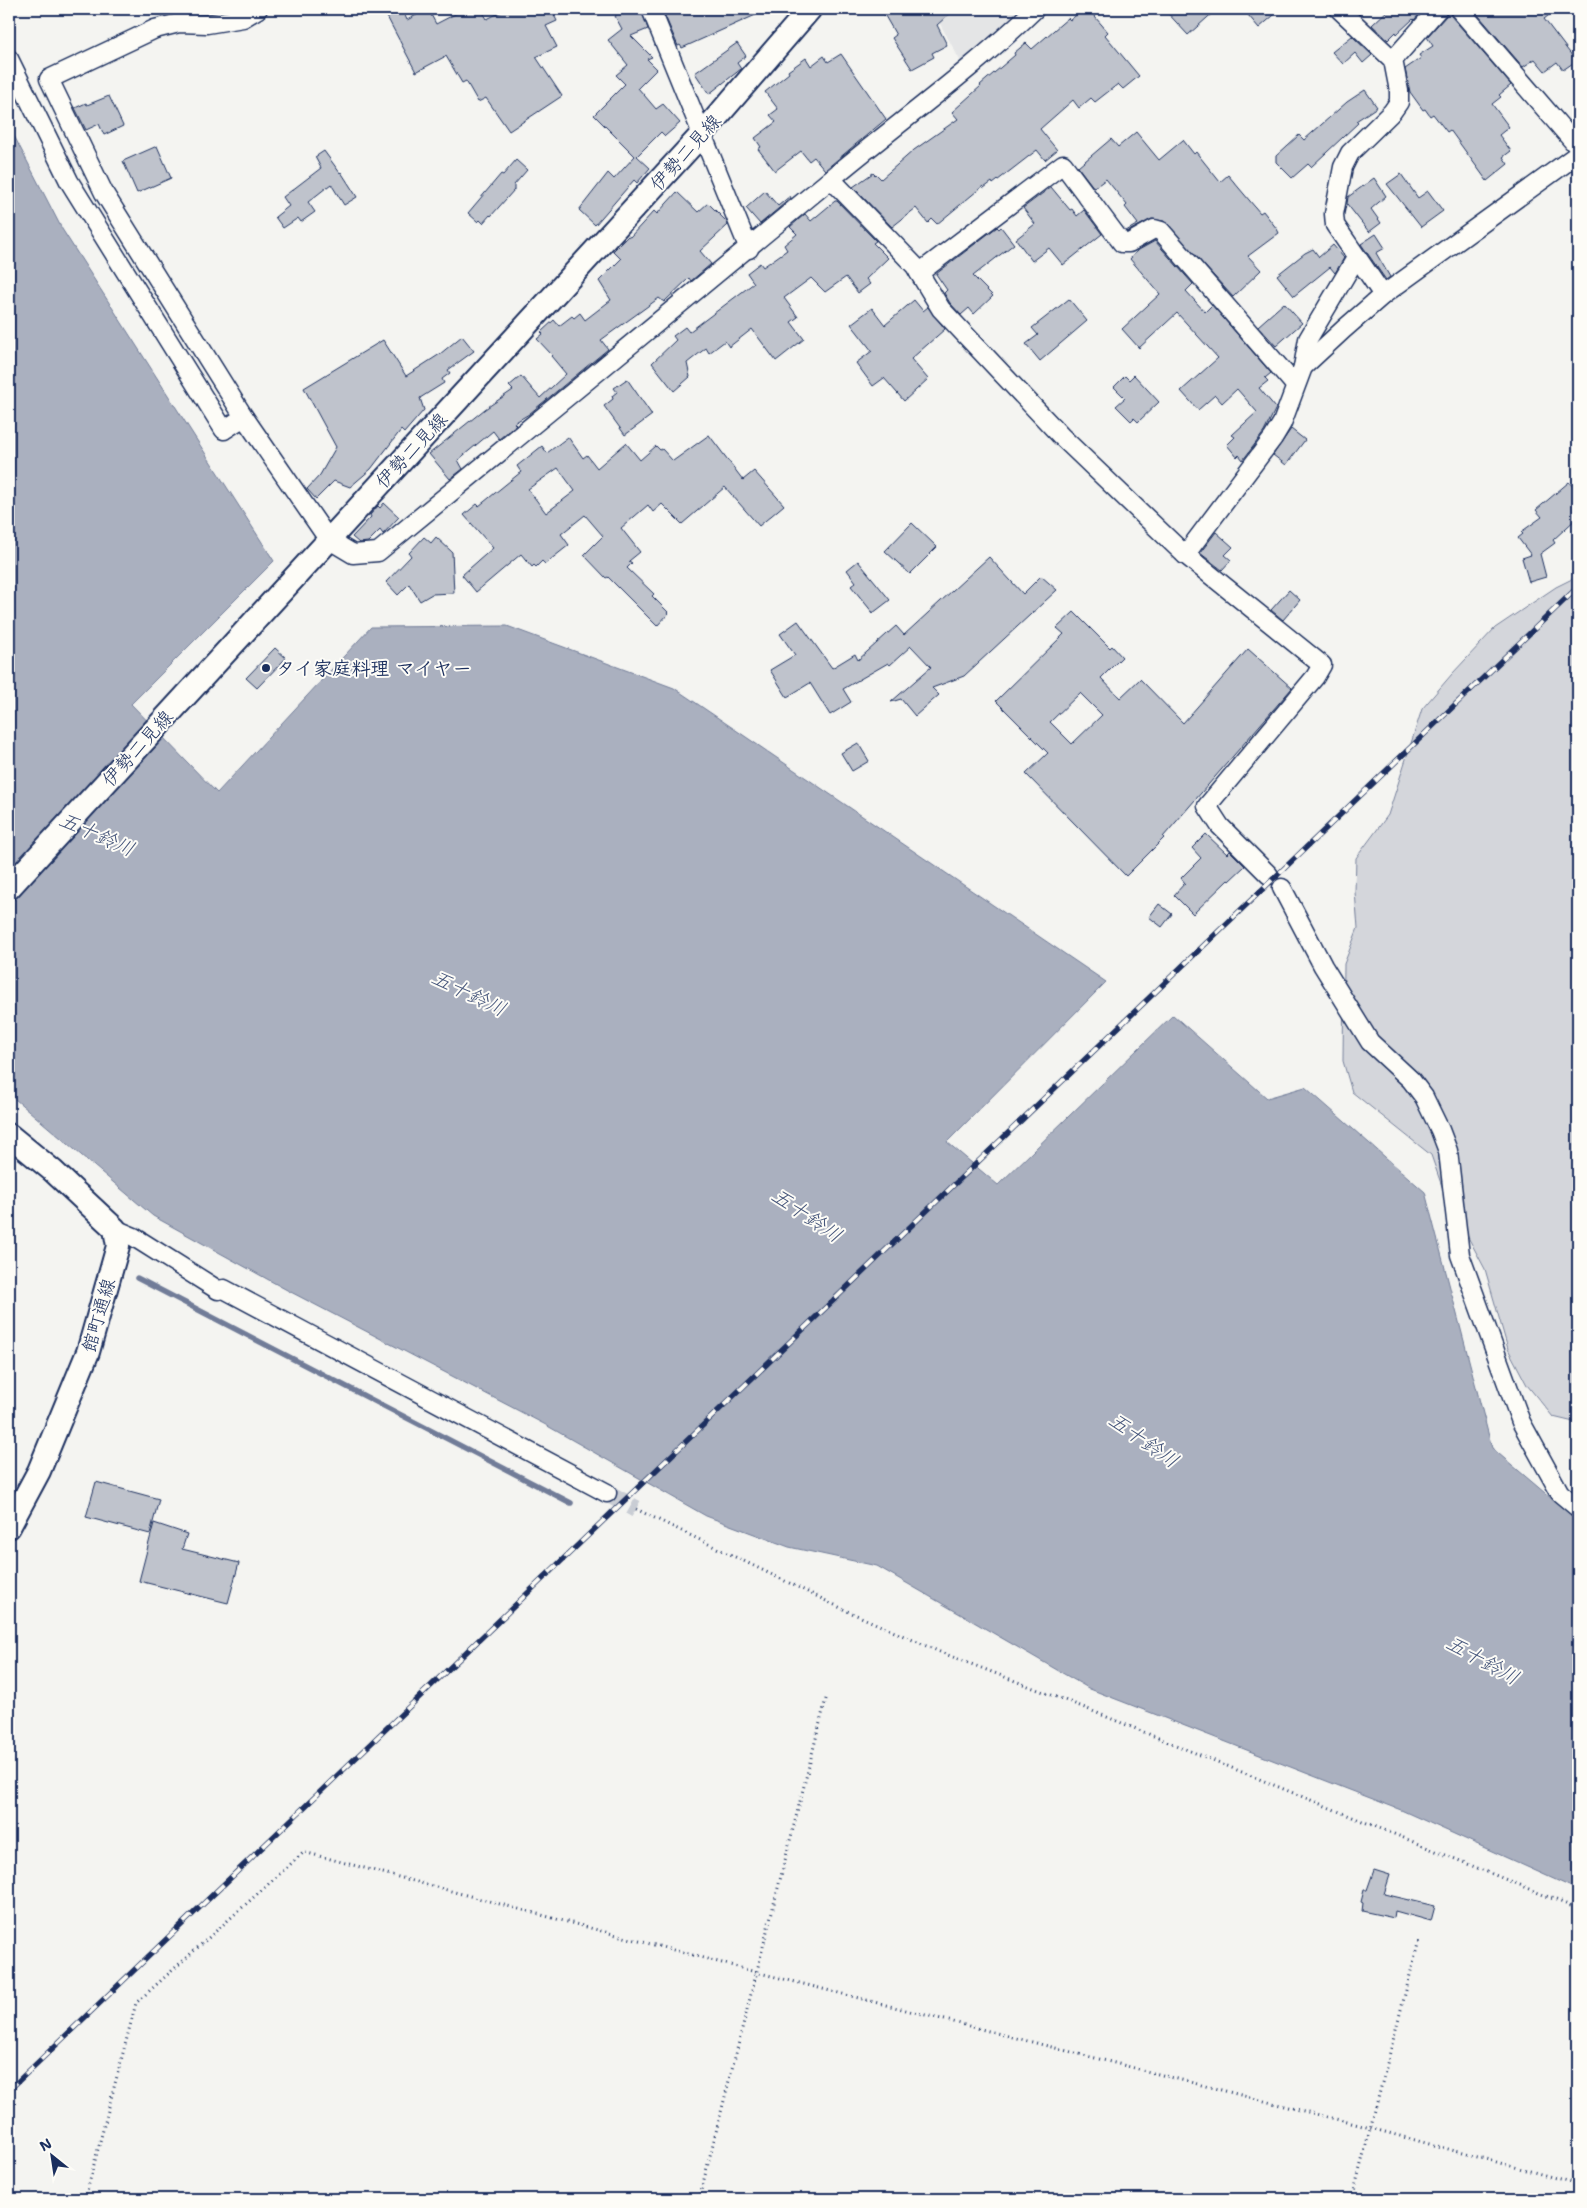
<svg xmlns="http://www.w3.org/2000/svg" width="1587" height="2208" font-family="'Shantell Sans','Klee One',sans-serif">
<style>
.built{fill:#e4e5e6}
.green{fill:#d4d6db;stroke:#78829c}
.water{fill:#aab0bf;stroke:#717c98}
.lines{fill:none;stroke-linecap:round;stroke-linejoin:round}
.stream{stroke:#717c98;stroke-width:5.5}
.building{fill:#bfc3cc;stroke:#1b2f5e;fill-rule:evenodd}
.minor-tunnel{stroke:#c9cdd4;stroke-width:18;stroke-dasharray:18 9;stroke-linecap:butt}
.minor-casing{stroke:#1b2f5e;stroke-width:21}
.major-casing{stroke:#1b2f5e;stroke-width:26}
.path{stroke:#1b2f5e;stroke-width:3;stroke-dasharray:1 4;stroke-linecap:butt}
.minor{stroke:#fdfcf7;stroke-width:18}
.major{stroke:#fdfcf7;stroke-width:22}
.rail-casing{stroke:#1b2f5e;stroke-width:5.5}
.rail{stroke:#fdfcf7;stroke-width:4;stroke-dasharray:11;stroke-linecap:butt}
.poi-dot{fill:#1b2f5e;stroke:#fdfcf7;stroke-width:2}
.labels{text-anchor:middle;stroke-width:4;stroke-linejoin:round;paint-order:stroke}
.street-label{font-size:19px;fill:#1b2f5e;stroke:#fdfcf7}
.poi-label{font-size:19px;font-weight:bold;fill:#1b2f5e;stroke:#fdfcf7;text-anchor:start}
.water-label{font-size:20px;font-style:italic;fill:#46567b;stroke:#fdfcf7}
</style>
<rect width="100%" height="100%" fill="#f4f4f1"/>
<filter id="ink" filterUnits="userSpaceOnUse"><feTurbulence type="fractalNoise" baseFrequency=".02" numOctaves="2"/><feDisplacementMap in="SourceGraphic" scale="10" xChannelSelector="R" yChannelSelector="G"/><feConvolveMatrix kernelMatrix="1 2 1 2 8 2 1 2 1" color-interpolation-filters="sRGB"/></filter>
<g filter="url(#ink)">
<path class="built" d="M932,9H1027L962,64Z"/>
<path class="green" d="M1578,576V1423L1553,1417L1527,1385L1508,1349L1485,1269L1444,1192L1431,1155L1352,1092L1343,1061L1344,964L1358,928L1355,892L1356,858L1388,815L1422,709L1452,674L1495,628L1556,587Z"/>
<path class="water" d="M9,126L62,229L274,561L131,704L217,793L371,627L507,626L674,688L1106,982L947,1142L998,1185L1173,1015L1267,1098L1305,1087L1425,1192L1492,1448L1578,1521V1890L1401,1810L1090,1689L877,1566L789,1547L706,1516L544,1424L287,1290L153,1216L9,1094Z"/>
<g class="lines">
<path class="stream" d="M137,1278L571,1503"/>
</g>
<g class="building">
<path d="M383,9H402L407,20L428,9L436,24L465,9H481L487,19L507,9H551L557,21L546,26L557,47L536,57L562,96L509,131L486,98L478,102L466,81L462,83L446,56L416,72Z"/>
<path d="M624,9H641L648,29L631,36L652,57L647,59L657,69L638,88L656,109L663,104L680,123L665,136L661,132L637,156L650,168L637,183L634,180L595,225L579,210L608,173L614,179L635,156L594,115L625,84L616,75L628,65L608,40L622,29L615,16Z"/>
<path d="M662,9H769L682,48L680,45L678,46Z"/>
<path d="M881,9H955L937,25L947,45L932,53L934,57L912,69L892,38L896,35Z"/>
<path d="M1084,9H1088L1108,32L1105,35L1139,76L1123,89L1118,84L1095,102L1091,98L1079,108L1073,100L1040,129L1057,150L1045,160L1037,150L993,184L992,182L984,188L983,186L937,224L932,219L928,223L916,208L892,227L853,187L873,173L875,175L876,174L881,179L914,150L958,119L952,112L981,86L980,85L1015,55L1014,53L1026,43L1032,49L1068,18L1070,20Z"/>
<path d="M1164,9H1217L1188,35Z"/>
<path d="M1243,9H1281L1259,28Z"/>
<path d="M1389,9H1424L1414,20L1413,19L1397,34L1396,32L1388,40L1372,25Z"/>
<path d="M1449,9L1451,16L1511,85L1499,95L1501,97L1492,104L1509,127L1499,135L1511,151L1503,157L1508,164L1487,181L1450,130L1447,132L1433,114L1430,116L1425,109L1423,110L1410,92L1405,69L1421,58L1419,55L1433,46L1427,37L1446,16Z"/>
<path d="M1473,9H1557L1544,19L1576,61L1563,70L1557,62L1545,71L1535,59L1523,67Z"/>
<path d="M1352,36L1372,55L1363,63L1355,53L1343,64L1332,52Z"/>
<path d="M737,43L746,56L737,63L741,69L709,94L695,73Z"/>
<path d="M841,54L886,119L825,170L814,157L809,161L801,151L775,171L758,149L761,147L755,138L776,122L770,115L778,109L765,92L789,73L788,71L806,58L811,66L824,56L828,62Z"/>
<path d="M1365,90L1377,107L1356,121L1358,123L1311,167L1308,164L1292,178L1276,162V156L1299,135L1304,140L1347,102Z"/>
<path d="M109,96L123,126L104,135L99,124L86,130L75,108L86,103L87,105Z"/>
<path d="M1136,132L1159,160L1183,140L1194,154L1196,152L1220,182L1228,175L1260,213L1263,211L1277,229L1279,233L1248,256L1261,270L1233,297L1164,221L1152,219L1127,232L1126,231L1138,224L1125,207L1127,205L1106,179L1094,188L1078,167L1111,139L1118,147Z"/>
<path d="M157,146L171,178L137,193L123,161Z"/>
<path d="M324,151L340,173L341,172L357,197L344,205L331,184L308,202L315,212L301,222L298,218L283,228L275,217L289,206L283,197L321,168L315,157Z"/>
<path d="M516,160L527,170L514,185V190L491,216L490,215L483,223L480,220L478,222L468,213L501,174L503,175Z"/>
<path d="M1401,174L1418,198L1428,191L1443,211L1421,227L1387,184Z"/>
<path d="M1374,178L1386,196L1371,209L1381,223L1369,232L1347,204L1348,197Z"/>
<path d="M1051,187L1070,210L1072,209L1077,216L1084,210L1102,234L1063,265L1049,248L1032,261L1016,239L1035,224L1023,208Z"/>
<path d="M765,191L778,206L790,196L791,198L760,224L746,208Z"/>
<path d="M677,192L698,212L708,203L727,222L728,225L700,251L711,264L691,281L689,278L664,302L659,298L601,340L608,349L529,414L514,423L516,425L499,439L493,431L458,460L463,469L450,479L429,454L485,409L513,390L509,386L521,376L540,398L566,374L551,356L552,355L537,339L543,334L541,332L554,320L559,326L572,316L574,318L580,313L585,320L611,300L599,281L621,259L613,251L628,236L630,237L654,211L657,214Z"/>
<path d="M835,201H837L876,241L873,243L888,258L866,279L870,284L858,293L846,277L825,292L811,278L784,298L798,317L791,322L804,339L776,361L752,329L729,347L725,341L709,353L706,348L687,363L690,377L674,391L652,363L676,340L673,336L685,327L689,332L754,283L747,273L760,263L763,267L787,250L784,245L797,234L790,227L805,214L811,221Z"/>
<path d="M997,227L999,229L1001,227L1014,244L973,276L993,296L974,314L969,308L961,315L950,303L944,293L947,290L936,274Z"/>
<path d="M1376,234L1385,248L1376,253L1390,277L1386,280L1361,244Z"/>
<path d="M1155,241L1193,284L1186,291L1205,312L1212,305L1271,373L1265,378L1268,381L1259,388L1276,408L1264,432L1243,460L1239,455L1237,457L1227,445L1235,437L1232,435L1257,412L1237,389L1222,403L1215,395L1198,410L1181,391L1218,358L1177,313L1139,348L1122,329L1160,294L1130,259L1137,251Z"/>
<path d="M1333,245L1344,258L1335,273L1330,267L1294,296L1277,275L1305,253L1313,249L1319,257Z"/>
<path d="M1069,299L1087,321L1040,361L1026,344L1038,335L1032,328Z"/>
<path d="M914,300L923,311L928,307L945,329L911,359L928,379L904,401L884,378L873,386L856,363L872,351L851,324L872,308L885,325Z"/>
<path d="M1284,303L1302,323L1276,346L1258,326Z"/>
<path d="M462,336L474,351L448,370L450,373L442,379L444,383L420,398L424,410L404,433L401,430L371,469L350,487L334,481L316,499L307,489L320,475L336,447L304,388L383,340L406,376L440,354Z"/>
<path d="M1134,375L1159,402L1138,422L1134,418L1131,421L1116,406L1125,398L1114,387L1125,376L1129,380Z"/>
<path d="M627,379L652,415L625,435L604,406L613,399L612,396L617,392L614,388Z"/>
<path d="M1291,429L1305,440L1286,465L1273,455Z"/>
<path d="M709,435L743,480L754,471L784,505L759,526L725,487L682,524L662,504L653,512L648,505L621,528L640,552L629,561L632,563L627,568L654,594L652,596L669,613L657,626L608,577L606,578L584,555L603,536L585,515L561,534L569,545L545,564L542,561L536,567L534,565L532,567L521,554L476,592L462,575L493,548L464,515L477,504L479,506L521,472L517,466L542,446L547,453L568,437L583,458L587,455L597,468L626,443L640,460L656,446L660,450L662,449L673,461ZM558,468L575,491L546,513L528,489Z"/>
<path d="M1569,482L1578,493V517L1553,540L1555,543L1540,554L1546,577L1529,582L1522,558L1531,555L1518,538L1523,534L1521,532L1542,517L1536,510Z"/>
<path d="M384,503L399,517L383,534L380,530L368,542L359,543L352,537L371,517L370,515L378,506L380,508Z"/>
<path d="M912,523L937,547L910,574L885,551Z"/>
<path d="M1216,532L1233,547L1225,555L1231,560L1222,570L1200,553Z"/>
<path d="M424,537L431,543L436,537L452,552L454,593L432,594L420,601L409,584L398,595L386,582L411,556L409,553Z"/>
<path d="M989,557L1023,594L1041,576L1057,590L964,676L932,688L939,695L915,716L901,699L891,702L931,667L911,646L890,665L888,663L843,689L851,702L830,715L810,683L787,697L770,670L795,655L780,634L798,621L832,668L855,654L858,660L896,626L904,635Z"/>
<path d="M858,561L890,600L873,613L851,586L856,582L847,570Z"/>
<path d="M1289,590L1300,600L1283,620L1271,610Z"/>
<path d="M1074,612L1110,648L1112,646L1122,657L1101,678L1120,698L1140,679L1183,723L1248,649L1292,688L1163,837L1164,838L1126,876L1026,774L1048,753L996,701L1064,634L1057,628ZM1080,693L1102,715L1072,744L1050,722Z"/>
<path d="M275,648L286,658L257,688L246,678Z"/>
<path d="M858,743L869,761L852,771L841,753Z"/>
<path d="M1206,834L1227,854L1230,851L1245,866L1229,881L1228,880L1193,914L1174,895L1185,883L1181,878L1201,858L1192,848Z"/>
<path d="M1159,904L1172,914L1162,927L1149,917Z"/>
<path d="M96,1482L159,1499L150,1534L86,1517Z"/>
<path d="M154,1523L187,1534L182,1549L239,1563L228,1603L139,1581Z"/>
<path d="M1374,1870L1390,1875L1384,1894L1435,1906L1431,1921L1395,1911L1394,1918L1362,1911L1363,1903L1361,1902L1364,1890H1367Z"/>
</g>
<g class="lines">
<path class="minor-tunnel" d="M607,1493L636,1509"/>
<defs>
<g id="minor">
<path d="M651,9L749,249"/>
<path d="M1339,9L1393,60"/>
<path d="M1459,9L1578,147"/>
<path d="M9,59L69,181L224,430L244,417L328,539L353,554L378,552C529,428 681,304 831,179C899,122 971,71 1035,9"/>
<path d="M831,179L915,266L941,309L1061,436L1182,552L1322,665L1315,677L1207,806L1220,826L1269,875"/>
<path d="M919,273L1063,164L1122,243H1129L1154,229L1161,231L1295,385"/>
<path d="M1383,295L1335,225L1334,214L1343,167L1350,153L1392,112L1399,102V91L1393,60L1438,9"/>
<path d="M1303,367L1308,339L1356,258"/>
<path d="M244,417L104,193L49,79L155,29L179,23L207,24L243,18L258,9"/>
<path d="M1185,555L1273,438L1282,423L1303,367L1344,329L1383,295L1578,154"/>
<path d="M1282,888L1323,966L1370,1042L1411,1080L1424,1097L1440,1130L1448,1151L1460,1255L1521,1422L1560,1493L1578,1508"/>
<path d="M115,1229L134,1237L218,1290L224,1289L607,1493"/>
</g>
<g id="major">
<path d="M9,888L703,133L810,9"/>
<path d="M9,1135L53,1171L115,1229L118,1246L88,1352L39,1471L9,1527"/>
</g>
</defs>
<use href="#minor" class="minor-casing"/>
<use href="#major" class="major-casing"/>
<g class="path">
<path d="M636,1509L845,1610L940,1652L1080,1706L1578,1909"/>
<path d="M85,2199L136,2003L304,1852L756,1972L1359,2125L1578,2184"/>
<path d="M699,2199L827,1695"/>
<path d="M1352,2199L1419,1940"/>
</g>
<use href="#minor" class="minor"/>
<use href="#major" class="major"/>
<defs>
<path id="rail" d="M9,2090L1578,587"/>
</defs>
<use href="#rail" class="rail-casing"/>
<use href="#rail" class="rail"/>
</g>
</g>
<circle class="poi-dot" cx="266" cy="668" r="5"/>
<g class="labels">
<g class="street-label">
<text transform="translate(685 152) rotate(-48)" y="7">伊勢二見線</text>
<text transform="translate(411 450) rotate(-47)" y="7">伊勢二見線</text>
<text transform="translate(137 748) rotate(-48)" y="7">伊勢二見線</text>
<text transform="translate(98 1315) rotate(-74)" y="7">館町通線</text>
</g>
<g class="poi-label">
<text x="276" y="675">タイ家庭料理 マイヤー</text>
</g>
<g class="water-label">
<text transform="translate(97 834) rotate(24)" y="7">五十鈴川</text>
<text transform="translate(469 993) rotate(26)" y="7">五十鈴川</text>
<text transform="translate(807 1215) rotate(34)" y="7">五十鈴川</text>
<text transform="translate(1144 1440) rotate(35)" y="7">五十鈴川</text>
<text transform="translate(1483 1660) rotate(29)" y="7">五十鈴川</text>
</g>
</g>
<rect width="1587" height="2208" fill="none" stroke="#fdfcf7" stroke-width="30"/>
<rect x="15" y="15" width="1557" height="2178" fill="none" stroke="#1b2f5e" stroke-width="2" filter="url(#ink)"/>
<g transform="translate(52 2156) rotate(330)" stroke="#fdfcf7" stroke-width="4" paint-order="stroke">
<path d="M0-4L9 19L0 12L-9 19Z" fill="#1b2f5e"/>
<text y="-8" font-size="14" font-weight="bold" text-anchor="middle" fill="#1b2f5e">N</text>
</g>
</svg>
